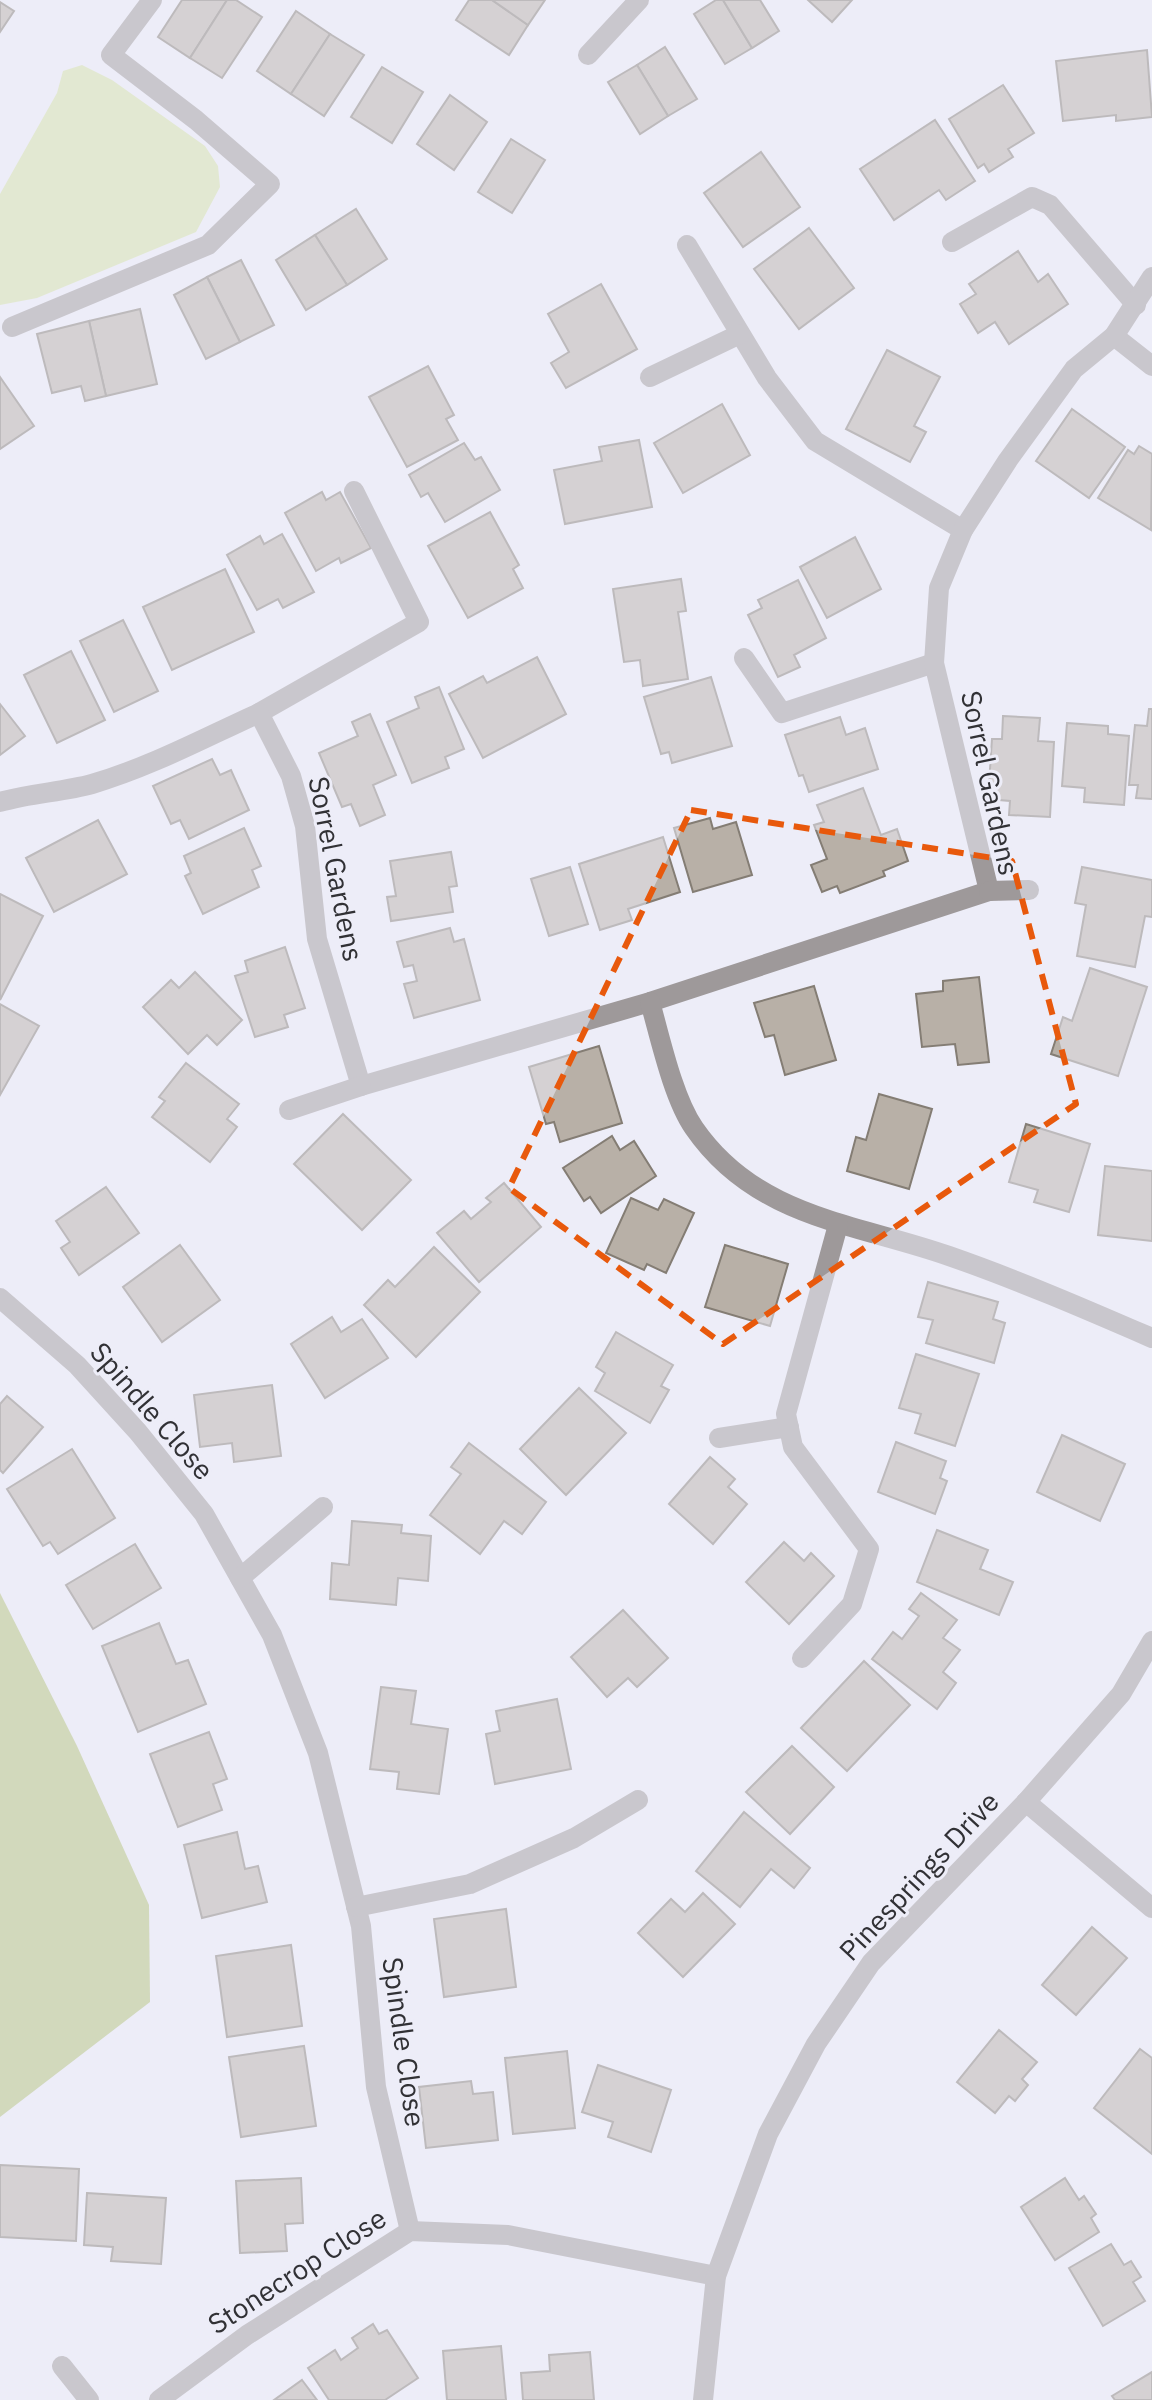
<svg xmlns="http://www.w3.org/2000/svg" width="1152" height="2400" font-family="'IBM Plex Sans',sans-serif">
<style>
.green{fill:#d6e3a4}
.forest{fill:#b1c074}
.building{fill:#b8b0a7;stroke:#847d74;stroke-width:2}
.lines{fill:none;stroke-linecap:round;stroke-linejoin:round}
.minor{stroke:#9e999a;stroke-width:20}
.marked{fill:none;stroke:#e8590c;stroke-width:6;stroke-dasharray:16 10;stroke-linejoin:round}
.labels{text-anchor:middle;stroke-width:6;stroke-linejoin:round;paint-order:stroke}
.street-label{font-size:28px;fill:#313135;stroke:#ededf8}
</style>
<rect width="100%" height="100%" fill="#ededf8"/>
<path class="green" d="M82,65L112,80L205,146L218,166L220,187L196,232L37,298L0,305V194L57,93L63,71Z"/>
<path class="forest" d="M0,1593L77,1746L149,1905L150,2002L0,2117Z"/>
<g class="building">
<path d="M182,0H227L190,58L158,37Z"/>
<path d="M227,0H236L262,17L222,78L190,58Z"/>
<path d="M469,0H492L528,25L509,55L456,20Z"/>
<path d="M492,0H545L528,25Z"/>
<path d="M716,0H723L752,48L725,64L694,14Z"/>
<path d="M723,0H760L779,31L752,48Z"/>
<path d="M808,0H852L832,22Z"/>
<path d="M0,2L14,11L0,32Z"/>
<path d="M296,11L330,34L291,94L257,71Z"/>
<path d="M330,34L364,55L324,116L291,94Z"/>
<path d="M665,47L697,99L668,116L637,65Z"/>
<path d="M1147,50L1152,117L1116,121V115L1063,121L1056,61Z"/>
<path d="M637,65L668,116L640,134L608,82Z"/>
<path d="M382,67L423,92L392,143L351,117Z"/>
<path d="M1003,85L1034,133L1008,149L1013,157L989,172L984,164L978,168L949,119Z"/>
<path d="M450,95L487,122L454,170L417,144Z"/>
<path d="M935,120L975,181L946,200L939,190L894,220L860,169Z"/>
<path d="M511,139L545,160L512,213L478,192Z"/>
<path d="M761,152L800,207L743,247L704,193Z"/>
<path d="M356,209L387,259L347,285L315,235Z"/>
<path d="M809,228L854,288L799,329L754,269Z"/>
<path d="M315,235L347,285L306,310L276,260Z"/>
<path d="M1018,251L1038,282L1048,274L1068,304L1009,344L995,322L978,333L960,304L976,294L969,284Z"/>
<path d="M241,260L274,325L240,342L207,277Z"/>
<path d="M207,277L240,342L206,359L174,295Z"/>
<path d="M601,284L637,349L566,388L551,363L569,352L548,314Z"/>
<path d="M140,309L157,384L106,396L89,321Z"/>
<path d="M89,321L106,396L85,401L81,386L52,393L37,334Z"/>
<path d="M887,350L940,377L914,426L926,432L910,462L846,429Z"/>
<path d="M428,366L454,415L446,419L458,440L407,467L369,397Z"/>
<path d="M0,377L34,426L0,449Z"/>
<path d="M722,404L750,455L683,493L654,443Z"/>
<path d="M1072,409L1125,447L1089,498L1036,461Z"/>
<path d="M639,440L652,507L565,524L554,470L602,461L599,447Z"/>
<path d="M464,443L475,460L481,457L500,490L445,522L428,493L421,497L409,475Z"/>
<path d="M1139,446L1152,454L1151,530L1098,498L1128,450L1134,454Z"/>
<path d="M322,492L326,500L340,492L371,548L341,563L339,558L316,571L285,513Z"/>
<path d="M490,512L519,565L513,569L523,588L468,618L428,546Z"/>
<path d="M282,534L314,592L283,608L278,599L257,610L227,555L260,536L264,544Z"/>
<path d="M855,537L881,589L827,618L800,567Z"/>
<path d="M225,569L254,632L172,670L143,607Z"/>
<path d="M681,579L686,611L678,612L688,679L643,686L640,660L624,662L613,589Z"/>
<path d="M798,580L826,638L794,655L800,667L778,677L748,615L762,608L758,600Z"/>
<path d="M123,620L158,691L114,712L80,641Z"/>
<path d="M71,651L105,720L57,743L24,675Z"/>
<path d="M537,657L566,714L483,758L449,694L483,676L487,683Z"/>
<path d="M711,677L732,746L672,763L669,752L661,754L644,697Z"/>
<path d="M439,687L464,749L445,757L449,768L412,783L387,722L419,708L415,697Z"/>
<path d="M0,704L25,736L0,755Z"/>
<path d="M1149,709H1152V799L1136,798L1138,785H1129L1135,725L1147,726Z"/>
<path d="M370,714L396,775L373,785L385,815L360,826L351,804L342,807L319,753L358,736L352,722Z"/>
<path d="M1003,716L1040,718L1038,741L1054,742L1050,817L1009,815L1010,801L988,799L992,739H1002Z"/>
<path d="M840,717L846,735L865,728L878,769L809,792L803,775L799,776L785,735Z"/>
<path d="M1067,723L1108,726V734L1129,736L1124,805L1084,802L1085,788L1062,786Z"/>
<path d="M212,759L220,775L231,770L249,810L189,839L180,820L171,824L153,786Z"/>
<path d="M863,788L881,835L897,829L908,861L883,871L885,876L840,893L837,886L822,892L811,865L827,859L814,825L824,822L817,805Z"/>
<path d="M710,818L713,829L736,822L752,875L693,892L674,828Z"/>
<path d="M98,820L127,874L54,912L26,858Z"/>
<path d="M244,828L261,866L252,870L259,887L203,914L185,876L191,873L184,856Z"/>
<path d="M663,837L680,892L628,909L632,920L600,930L579,864Z"/>
<path d="M451,852L457,886L449,887L453,912L391,921L387,897L396,896L390,861Z"/>
<path d="M570,867L588,924L549,936L531,879Z"/>
<path d="M1082,867L1152,880V917L1145,916L1135,967L1077,956L1086,905L1075,903Z"/>
<path d="M0,894L43,916L0,1000Z"/>
<path d="M450,928L454,942L464,939L480,1000L414,1018L404,984L417,981L413,965L404,967L397,942Z"/>
<path d="M285,947L305,1008L284,1015L288,1027L255,1037L235,976L248,972L245,961Z"/>
<path d="M1090,968L1147,987L1118,1076L1051,1054L1063,1017L1072,1021Z"/>
<path d="M195,972L242,1020L217,1045L207,1035L188,1054L143,1007L171,980L179,988Z"/>
<path d="M979,977L989,1062L958,1065L955,1044L922,1047L916,994L943,991V981Z"/>
<path d="M814,986L836,1060L785,1075L774,1035L765,1037L754,1003Z"/>
<path d="M0,1004L39,1026L0,1095Z"/>
<path d="M599,1046L622,1123L560,1142L554,1122L546,1124L529,1067Z"/>
<path d="M186,1063L239,1104L227,1119L237,1127L210,1162L152,1117L165,1101L159,1097Z"/>
<path d="M879,1094L932,1109L909,1189L847,1171L856,1137L866,1140Z"/>
<path d="M343,1114L411,1180L362,1230L294,1164Z"/>
<path d="M1026,1124L1090,1144L1069,1212L1034,1202L1038,1190L1009,1182Z"/>
<path d="M612,1136L620,1150L634,1141L656,1176L601,1213L590,1197L584,1201L563,1168Z"/>
<path d="M1105,1166L1152,1171V1241L1098,1235Z"/>
<path d="M504,1183L541,1227L479,1282L437,1233L464,1211L471,1219L491,1202L486,1198Z"/>
<path d="M106,1187L139,1233L79,1275L61,1248L70,1242L56,1221Z"/>
<path d="M631,1198L658,1210L664,1199L694,1213L666,1273L647,1264L644,1270L606,1253Z"/>
<path d="M180,1245L220,1300L162,1342L123,1287Z"/>
<path d="M725,1245L788,1264L770,1326L705,1307Z"/>
<path d="M434,1247L480,1292L416,1357L364,1305L388,1280L395,1287Z"/>
<path d="M928,1282L998,1302L993,1319L1005,1323L994,1363L926,1343L933,1320L918,1317Z"/>
<path d="M332,1317L341,1332L362,1319L388,1358L325,1398L291,1344Z"/>
<path d="M616,1332L673,1365L661,1386L669,1390L650,1423L595,1391L605,1373L596,1367Z"/>
<path d="M916,1354L979,1374L955,1446L915,1433L921,1414L899,1408Z"/>
<path d="M272,1385L281,1456L234,1462L232,1443L200,1447L194,1395Z"/>
<path d="M579,1388L626,1433L566,1495L520,1449Z"/>
<path d="M7,1396L43,1427L3,1473L0,1470V1404Z"/>
<path d="M1062,1435L1125,1464L1100,1521L1037,1492Z"/>
<path d="M896,1442L946,1461L940,1478L947,1481L935,1514L878,1492Z"/>
<path d="M469,1443L546,1502L522,1534L504,1521L480,1554L430,1515L461,1474L451,1467Z"/>
<path d="M72,1449L115,1518L58,1554L50,1542L43,1546L7,1489Z"/>
<path d="M710,1457L735,1479L728,1487L747,1504L713,1544L669,1504Z"/>
<path d="M352,1521L402,1525L401,1533L431,1536L428,1581L398,1578L396,1605L330,1599L332,1563L349,1565Z"/>
<path d="M937,1530L988,1550L980,1569L1013,1582L999,1615L917,1582Z"/>
<path d="M784,1542L804,1561L811,1553L834,1576L789,1624L746,1582Z"/>
<path d="M135,1544L161,1588L93,1629L66,1585Z"/>
<path d="M921,1593L957,1620L943,1638L960,1650L943,1672L956,1683L937,1709L872,1659L893,1632L902,1639L919,1616L909,1609Z"/>
<path d="M623,1610L668,1658L637,1687L628,1678L607,1697L571,1657Z"/>
<path d="M159,1623L176,1664L188,1660L206,1704L138,1732L102,1646Z"/>
<path d="M864,1661L910,1705L847,1771L801,1728Z"/>
<path d="M381,1687L416,1691L411,1724L448,1729L439,1794L397,1789L399,1772L370,1769Z"/>
<path d="M557,1699L571,1769L495,1784L486,1734L500,1731L496,1711Z"/>
<path d="M209,1732L227,1779L213,1784L222,1810L178,1827L150,1754Z"/>
<path d="M792,1746L834,1787L790,1834L746,1792Z"/>
<path d="M744,1812L810,1868L794,1888L771,1869L740,1907L696,1871Z"/>
<path d="M237,1832L245,1869L258,1866L267,1902L202,1918L184,1845Z"/>
<path d="M703,1893L735,1924L683,1977L638,1933L671,1899L685,1912Z"/>
<path d="M506,1909L516,1987L444,1997L434,1919Z"/>
<path d="M1092,1927L1127,1958L1076,2015L1042,1985Z"/>
<path d="M291,1945L302,2026L227,2037L216,1956Z"/>
<path d="M999,2030L1037,2062L1022,2079L1028,2085L1015,2101L1009,2096L995,2113L957,2082Z"/>
<path d="M304,2046L316,2126L241,2137L229,2057Z"/>
<path d="M1140,2049L1152,2058V2154L1094,2108Z"/>
<path d="M567,2051L575,2128L513,2134L505,2058Z"/>
<path d="M598,2065L671,2090L651,2152L608,2137L613,2122L582,2112Z"/>
<path d="M471,2081L473,2094L493,2092L498,2140L426,2148L419,2087Z"/>
<path d="M0,2165L79,2169L76,2241L0,2237Z"/>
<path d="M301,2178L303,2223L285,2224L287,2251L240,2253L236,2181Z"/>
<path d="M1065,2178L1079,2200L1084,2196L1096,2214L1091,2218L1099,2232L1055,2260L1021,2207Z"/>
<path d="M87,2193L166,2198L161,2264L111,2261L113,2247L84,2245Z"/>
<path d="M1111,2244L1124,2265L1131,2261L1141,2277L1133,2282L1145,2301L1103,2326L1069,2268Z"/>
<path d="M373,2324L379,2334L387,2330L418,2378L385,2400H329L308,2368L335,2350L341,2360L358,2348L352,2338Z"/>
<path d="M501,2346L506,2400H447L443,2351Z"/>
<path d="M590,2352L594,2400H523L521,2373L550,2371L549,2355Z"/>
<path d="M1152,2372V2400H1115L1112,2396Z"/>
<path d="M302,2380L317,2400H274Z"/>
</g>
<g class="lines">
<g class="minor">
<path d="M588,55L639,0"/>
<path d="M952,242L1032,197L1050,205L1136,305"/>
<path d="M687,245L767,378L815,441L963,530"/>
<path d="M12,327L208,245L270,184L196,120L111,55L152,0"/>
<path d="M1114,336L1152,366"/>
<path d="M650,377L740,334"/>
<path d="M744,658L782,713L934,663"/>
<path d="M259,713L419,622L354,491"/>
<path d="M0,802C31,793 63,792 92,784C150,767 204,738 259,713L291,776L305,826L317,939L361,1086L650,1002L989,891L934,663L939,588L963,530L1008,460L1074,369L1114,336L1152,277"/>
<path d="M989,891L1029,890"/>
<path d="M650,1002C660,1037 673,1098 694,1128C756,1218 855,1223 949,1256C1018,1280 1085,1309 1152,1338"/>
<path d="M289,1110L361,1086"/>
<path d="M0,1298L77,1365L138,1432L204,1514L272,1635L318,1753L361,1926L376,2087L410,2231"/>
<path d="M719,1438L789,1427"/>
<path d="M240,1578L323,1507"/>
<path d="M802,1658L852,1604L869,1549L793,1447L786,1414L838,1225"/>
<path d="M1026,1802L1152,1908"/>
<path d="M356,1907L470,1884L574,1838L638,1800"/>
<path d="M62,2366L89,2400"/>
<path d="M159,2400L247,2335L410,2231L508,2235L716,2276"/>
<path d="M703,2400L716,2276L768,2134L816,2044L871,1963L1026,1802L1121,1694L1152,1641"/>
</g>
</g>
<path d="M0 0H1152V2400H0ZM691,810L1012,861L1076,1104L723,1344L509,1188Z" fill="#ededf8" fill-opacity=".55" fill-rule="evenodd"/>
<path class="marked" d="M691,810L1012,861L1076,1104L723,1344L509,1188Z"/>
<g class="labels">
<g class="street-label">
<text transform="translate(990 783) rotate(78)" y="10">Sorrel Gardens</text>
<text transform="translate(336 869) rotate(79)" y="10">Sorrel Gardens</text>
<text transform="translate(152 1411) rotate(49)" y="10">Spindle Close</text>
<text transform="translate(919 1876) rotate(-47)" y="10">Pinesprings Drive</text>
<text transform="translate(404 2042) rotate(82)" y="10">Spindle Close</text>
<text transform="translate(297 2271) rotate(-33)" y="10">Stonecrop Close</text>
</g>
</g>
</svg>
